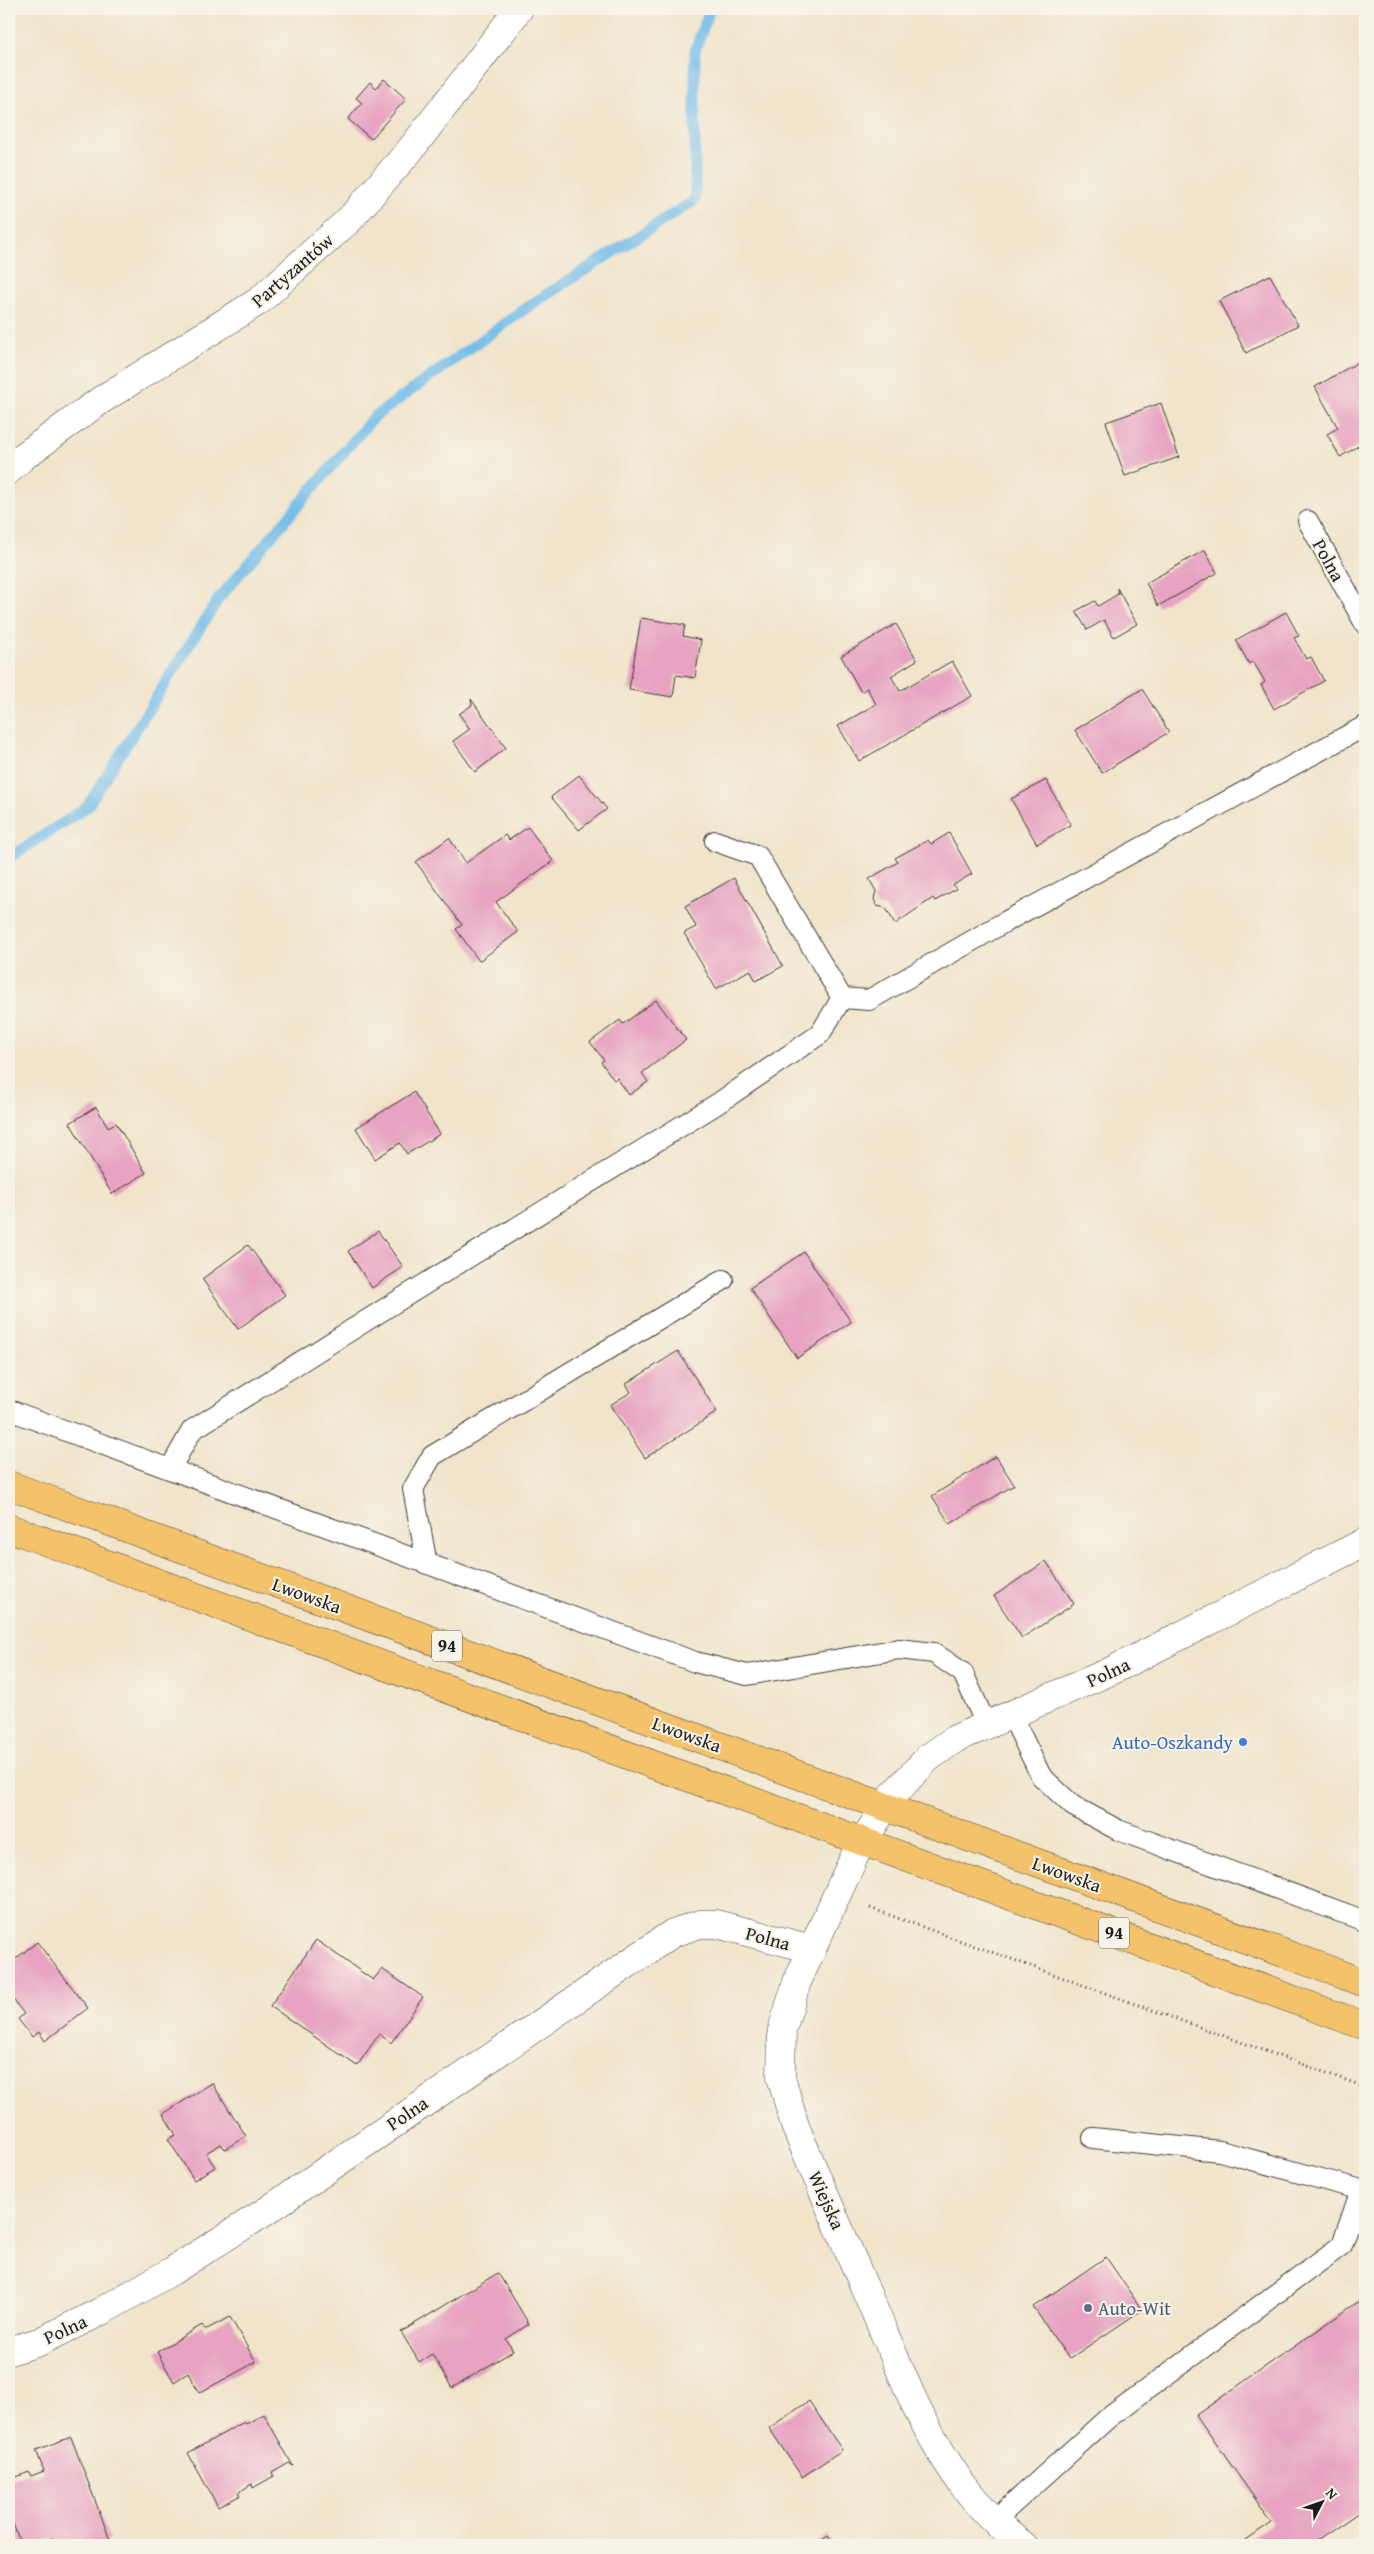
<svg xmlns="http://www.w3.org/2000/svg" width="1374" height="2554" font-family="'Gentium Book Plus',serif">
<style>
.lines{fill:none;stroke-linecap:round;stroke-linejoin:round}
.stream{stroke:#70bbe9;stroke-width:11}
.building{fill:#e7a3c1}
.service-casing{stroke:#3c3a36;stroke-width:22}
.minor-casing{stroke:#3c3a36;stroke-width:29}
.primary-casing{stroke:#3c3a36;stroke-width:29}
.path{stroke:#3c3a36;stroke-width:3;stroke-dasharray:1 4;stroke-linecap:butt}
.service{stroke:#fff;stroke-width:20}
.minor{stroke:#fff;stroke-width:28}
.primary{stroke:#f3c26a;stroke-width:28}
.shop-dot{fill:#3f7fe0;stroke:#f7f3e8;stroke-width:2}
.service-dot{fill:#5c6f8a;stroke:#f7f3e8;stroke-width:2}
.labels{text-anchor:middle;stroke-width:4;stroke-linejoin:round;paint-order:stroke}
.shield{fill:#f7f3e8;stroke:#5e5c59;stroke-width:1}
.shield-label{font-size:18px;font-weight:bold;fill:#1c1c1c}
.street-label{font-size:19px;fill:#1c1c1c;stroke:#f7f3e8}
.shop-label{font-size:19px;fill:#366cbe;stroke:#f7f3e8;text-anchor:end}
.service-label{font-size:19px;fill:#4e5e75;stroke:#f7f3e8;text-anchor:start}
</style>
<rect width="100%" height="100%" fill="#f7f3e8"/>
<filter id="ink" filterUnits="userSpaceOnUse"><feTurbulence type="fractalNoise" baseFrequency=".02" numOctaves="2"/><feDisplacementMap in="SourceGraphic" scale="10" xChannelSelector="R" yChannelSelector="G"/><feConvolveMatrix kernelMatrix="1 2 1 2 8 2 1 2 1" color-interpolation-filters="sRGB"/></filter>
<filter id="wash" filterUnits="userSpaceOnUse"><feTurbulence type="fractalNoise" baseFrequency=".0096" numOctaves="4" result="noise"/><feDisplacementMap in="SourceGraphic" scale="20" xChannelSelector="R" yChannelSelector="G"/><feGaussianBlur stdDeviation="1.12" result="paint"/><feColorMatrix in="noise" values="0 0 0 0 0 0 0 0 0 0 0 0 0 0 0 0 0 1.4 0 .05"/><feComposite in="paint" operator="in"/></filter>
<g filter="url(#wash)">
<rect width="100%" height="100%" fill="#f1e4ca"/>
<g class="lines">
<path class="stream" d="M9,858L87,807L219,598L374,417L535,302L695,200V50L710,9"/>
</g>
<g id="blocks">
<g class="building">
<path d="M384,79L406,99L371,139L348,119L362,103L356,98L370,82L376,88Z"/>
<path d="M1270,275L1298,325L1246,353L1219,301Z"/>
<path d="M1365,358V442L1340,457L1327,434L1338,428L1315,387Z"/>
<path d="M1161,403L1179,457L1125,476L1106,422Z"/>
<path d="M1205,550L1217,573L1158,606L1146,583Z"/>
<path d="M1117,588L1137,624L1114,637L1104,620L1087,630L1076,611L1095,601L1098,606L1118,594Z"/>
<path d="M1286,612L1299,636L1294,638L1306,659L1311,657L1324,681L1274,709L1261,685L1265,682L1253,661L1249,664L1236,640Z"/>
<path d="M641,618L685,625L683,636L701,640L695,678L676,675L673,697L629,690Z"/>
<path d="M896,624L917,660L891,676L900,691L952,661L972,696L859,761L838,726L876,704L867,688L861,692L841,656Z"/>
<path d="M1142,689L1169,732L1102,773L1075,730Z"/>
<path d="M471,699L506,748L475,772L453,741L470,729L459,714L472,705Z"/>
<path d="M579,775L607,809L579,830L551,797Z"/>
<path d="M1046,780L1071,825L1037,844L1011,799Z"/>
<path d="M528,827L553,861L496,902L518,932L479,961L456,929L462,925L416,862L449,838L466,863L505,835L509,840Z"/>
<path d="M949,833L972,874L953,885L956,889L935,901L933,898L895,924L886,908L877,906L874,899L876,891L869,879L898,862L895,858L928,840L931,844Z"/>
<path d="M734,878L783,966L756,981L750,970L716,989L684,933L696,927L685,906Z"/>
<path d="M656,1000L686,1040L642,1073L648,1082L629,1095L617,1078L614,1080L601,1062L604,1060L590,1042L620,1020L623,1024Z"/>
<path d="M414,1092L440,1134L407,1154L400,1143L375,1159L356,1128Z"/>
<path d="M96,1107L108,1127L116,1123L146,1173L112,1194L70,1123Z"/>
<path d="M378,1231L403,1267L372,1288L348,1251Z"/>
<path d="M248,1245L285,1295L238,1329L202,1279Z"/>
<path d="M804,1252L851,1322L797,1358L750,1288Z"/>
<path d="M678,1351L717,1412L645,1458L610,1405L631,1392L626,1384Z"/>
<path d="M996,1456L1014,1485L950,1524L932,1496Z"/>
<path d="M1046,1561L1074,1604L1022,1638L994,1596Z"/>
<path d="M316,1940L373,1980L382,1969L423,1997L391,2043L379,2034L357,2066L270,2006Z"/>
<path d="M37,1942L88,2008L45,2041L39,2032L32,2037L18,2019L24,2014L9,1994V1964Z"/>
<path d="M212,2083L246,2136L225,2149L221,2144L206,2153L215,2167L194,2180L168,2139L176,2135L163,2114Z"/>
<path d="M1106,2257L1142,2310L1069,2359L1033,2307Z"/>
<path d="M498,2273L529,2324L506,2339L513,2351L452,2388L432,2354L419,2362L401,2332Z"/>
<path d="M1365,2297V2508L1311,2545H1240L1272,2523L1196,2415Z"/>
<path d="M230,2317L256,2362L199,2393L188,2373L174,2382L157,2352L202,2325L205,2330Z"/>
<path d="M809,2401L842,2450L802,2477L769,2428Z"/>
<path d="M264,2414L293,2466L289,2463L272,2473L274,2476L253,2488L252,2484L239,2492L241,2495L218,2507L188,2453L244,2422L246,2424Z"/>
<path d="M71,2437L110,2540L97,2545H55L53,2538L34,2545H21L9,2513V2480L29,2472L31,2476L44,2471L36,2450Z"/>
<path d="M828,2536L834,2545H814Z"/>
</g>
</g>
</g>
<g filter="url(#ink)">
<use href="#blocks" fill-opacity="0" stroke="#3c3a36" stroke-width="1"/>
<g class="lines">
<defs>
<g id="service">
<path d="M1308,521L1365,624"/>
<path d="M715,841L758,856L842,998L869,1000L1003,923L1365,726"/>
<path d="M9,1410L695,1662L747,1675L899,1649L934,1653L963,1673L987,1727"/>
<path d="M170,1469L192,1430L391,1305L717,1104L820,1034L842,998"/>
<path d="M427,1564L413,1489L432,1456L723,1280"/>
<path d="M1011,1714L1041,1776L1073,1806L1118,1830L1365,1921"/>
<path d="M1093,2138L1220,2151L1365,2191"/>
<path d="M994,2521L1108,2418L1342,2245L1361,2190"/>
</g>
<g id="minor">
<path d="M9,470L24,456L101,400L259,301L350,219L411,149L519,9"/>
<path d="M9,2351L39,2342L100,2312L172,2271L265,2212L673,1933L700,1924H716L812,1949"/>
<path d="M1023,2545C972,2507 945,2463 916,2407L795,2126L781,2077L782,2030L797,1982L856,1853L891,1797L928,1758L955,1739L1111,1671L1365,1542"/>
</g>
<g id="primary">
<path d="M9,1485L1365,1983"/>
<path d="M9,1528L1365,2026"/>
</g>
</defs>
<use href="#service" class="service-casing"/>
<use href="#minor" class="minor-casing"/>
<use href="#primary" class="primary-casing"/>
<path class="path" d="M870,1908L1365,2087"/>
<use href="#service" class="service"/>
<use href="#minor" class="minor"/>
<use href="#primary" class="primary"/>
</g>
</g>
<circle class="shop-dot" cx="1243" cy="1742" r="5"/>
<circle class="service-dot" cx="1088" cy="2308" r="5"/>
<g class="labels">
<g class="shield">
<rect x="432" y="1630.5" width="30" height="31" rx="4"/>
<rect x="1099" y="1917.5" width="30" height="31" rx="4"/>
</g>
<g class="shield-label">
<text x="447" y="1652">94</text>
<text x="1114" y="1939">94</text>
</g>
<g class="street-label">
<text transform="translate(292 270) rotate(-41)" y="7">Partyzantów</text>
<text transform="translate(1329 560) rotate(61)" y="7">Polna</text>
<text transform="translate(307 1595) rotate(20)" y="7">Lwowska</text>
<text transform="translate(1108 1672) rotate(-25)" y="7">Polna</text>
<text transform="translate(687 1734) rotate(20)" y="7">Lwowska</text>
<text transform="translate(1067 1874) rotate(20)" y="7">Lwowska</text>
<text transform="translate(768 1938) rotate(15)" y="7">Polna</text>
<text transform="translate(407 2113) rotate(-34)" y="7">Polna</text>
<text transform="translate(827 2200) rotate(66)" y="7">Wiejska</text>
<text transform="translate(65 2329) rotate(-25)" y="7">Polna</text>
</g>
<g class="shop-label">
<text x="1233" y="1749">Auto-Oszkandy</text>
</g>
<g class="service-label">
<text x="1098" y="2315">Auto-Wit</text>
</g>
</g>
<rect width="1374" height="2554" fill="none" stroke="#f7f3e8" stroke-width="30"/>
<g transform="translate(1322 2502) rotate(49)" stroke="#f7f3e8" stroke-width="4" paint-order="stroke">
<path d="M0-4L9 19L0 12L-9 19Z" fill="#1c1c1c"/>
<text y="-8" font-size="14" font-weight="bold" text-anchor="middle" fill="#1c1c1c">N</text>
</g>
</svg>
